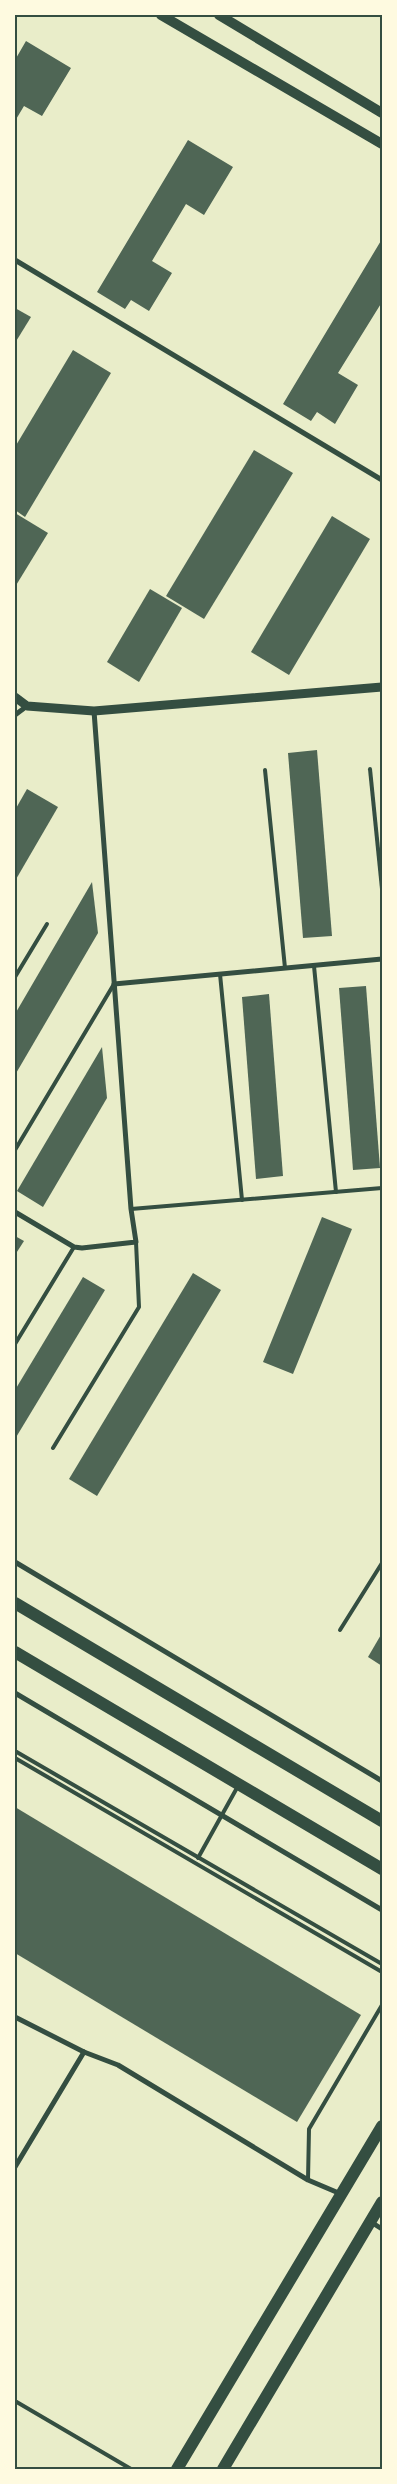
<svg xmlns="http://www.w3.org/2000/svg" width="397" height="2484" font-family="'Libre Baskerville',serif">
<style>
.building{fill:#4f6655}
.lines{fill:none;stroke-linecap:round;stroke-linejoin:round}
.service{stroke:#344e41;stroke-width:4}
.minor{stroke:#344e41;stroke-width:5}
.tertiary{stroke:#344e41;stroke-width:9}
.secondary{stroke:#344e41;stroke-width:10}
.primary{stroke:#344e41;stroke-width:12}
.neatline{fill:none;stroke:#344e41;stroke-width:2}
</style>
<rect width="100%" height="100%" fill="#e9edc9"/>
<g class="building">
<path d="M26,41L71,68L42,116L24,106L15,121V60Z"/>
<path d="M188,140L233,167L204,215L186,204L152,261L172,273L149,311L131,300L125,309L97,292Z"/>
<path d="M382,239V302L338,373L358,385L335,424L317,412L311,421L283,404Z"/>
<path d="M15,308L31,317L15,343Z"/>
<path d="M73,350L111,373L25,517L15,510V447Z"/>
<path d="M254,450L293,473L204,619L166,596Z"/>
<path d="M15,513L48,533L15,587Z"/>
<path d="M332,516L370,539L289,675L251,652Z"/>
<path d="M150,589L182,608L139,682L107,662Z"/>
<path d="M317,750L332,936L303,938L288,753Z"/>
<path d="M27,789L58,807L15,881V810Z"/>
<path d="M92,882L98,933L15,1075V1014Z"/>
<path d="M366,986L380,1168L353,1170L339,988Z"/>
<path d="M269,994L283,1176L256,1179L242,997Z"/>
<path d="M102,1047L107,1098L43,1207L17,1191Z"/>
<path d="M322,1217L352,1229L293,1374L263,1362Z"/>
<path d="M15,1236L24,1241L15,1255Z"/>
<path d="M193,1273L221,1290L97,1496L69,1479Z"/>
<path d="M83,1277L105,1290L15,1439V1390Z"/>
<path d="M382,1633V1666L368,1657Z"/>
<path d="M15,1807L361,2015L297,2122L15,1953Z"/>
</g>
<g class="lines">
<g class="service">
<path d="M370,769L382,889"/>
<path d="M265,770L285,968"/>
<path d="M314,966L336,1192"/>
<path d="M220,974L242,1200"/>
<path d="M15,977L47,924"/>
<path d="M15,1150L114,984"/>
<path d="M131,1209L382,1188"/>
<path d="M15,1344L74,1247"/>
<path d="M53,1448L139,1307L136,1242"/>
<path d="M340,1630L382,1563"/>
<path d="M15,1751L382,1964"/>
<path d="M15,1758L382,1972"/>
<path d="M198,1858L238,1786"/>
<path d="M308,2180L309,2129L382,2005"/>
<path d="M15,2401L131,2469"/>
</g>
<g class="minor">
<path d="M15,260L382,480"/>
<path d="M15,715L27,706"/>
<path d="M114,984L382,959"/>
<path d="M15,1212L74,1247L82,1248L136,1242L131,1209L94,711"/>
<path d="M15,1562L382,1781"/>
<path d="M15,1693L382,1910"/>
<path d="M15,2017L84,2052L118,2065L308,2180L341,2194"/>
<path d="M15,2167L84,2052"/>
<path d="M371,2222L382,2229"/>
</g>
<path class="tertiary" d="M15,697L27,706L94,711L382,687"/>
<g class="secondary">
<path d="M161,15L382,144"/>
<path d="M219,15L382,113"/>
</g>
<g class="primary">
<path d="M15,1603L382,1821"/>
<path d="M15,1652L382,1869"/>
<path d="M177,2469L382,2126"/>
<path d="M223,2469L382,2202"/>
</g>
</g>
<rect width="397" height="2484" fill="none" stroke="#fefae0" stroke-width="32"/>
<rect x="16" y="16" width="365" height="2452" class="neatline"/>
</svg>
